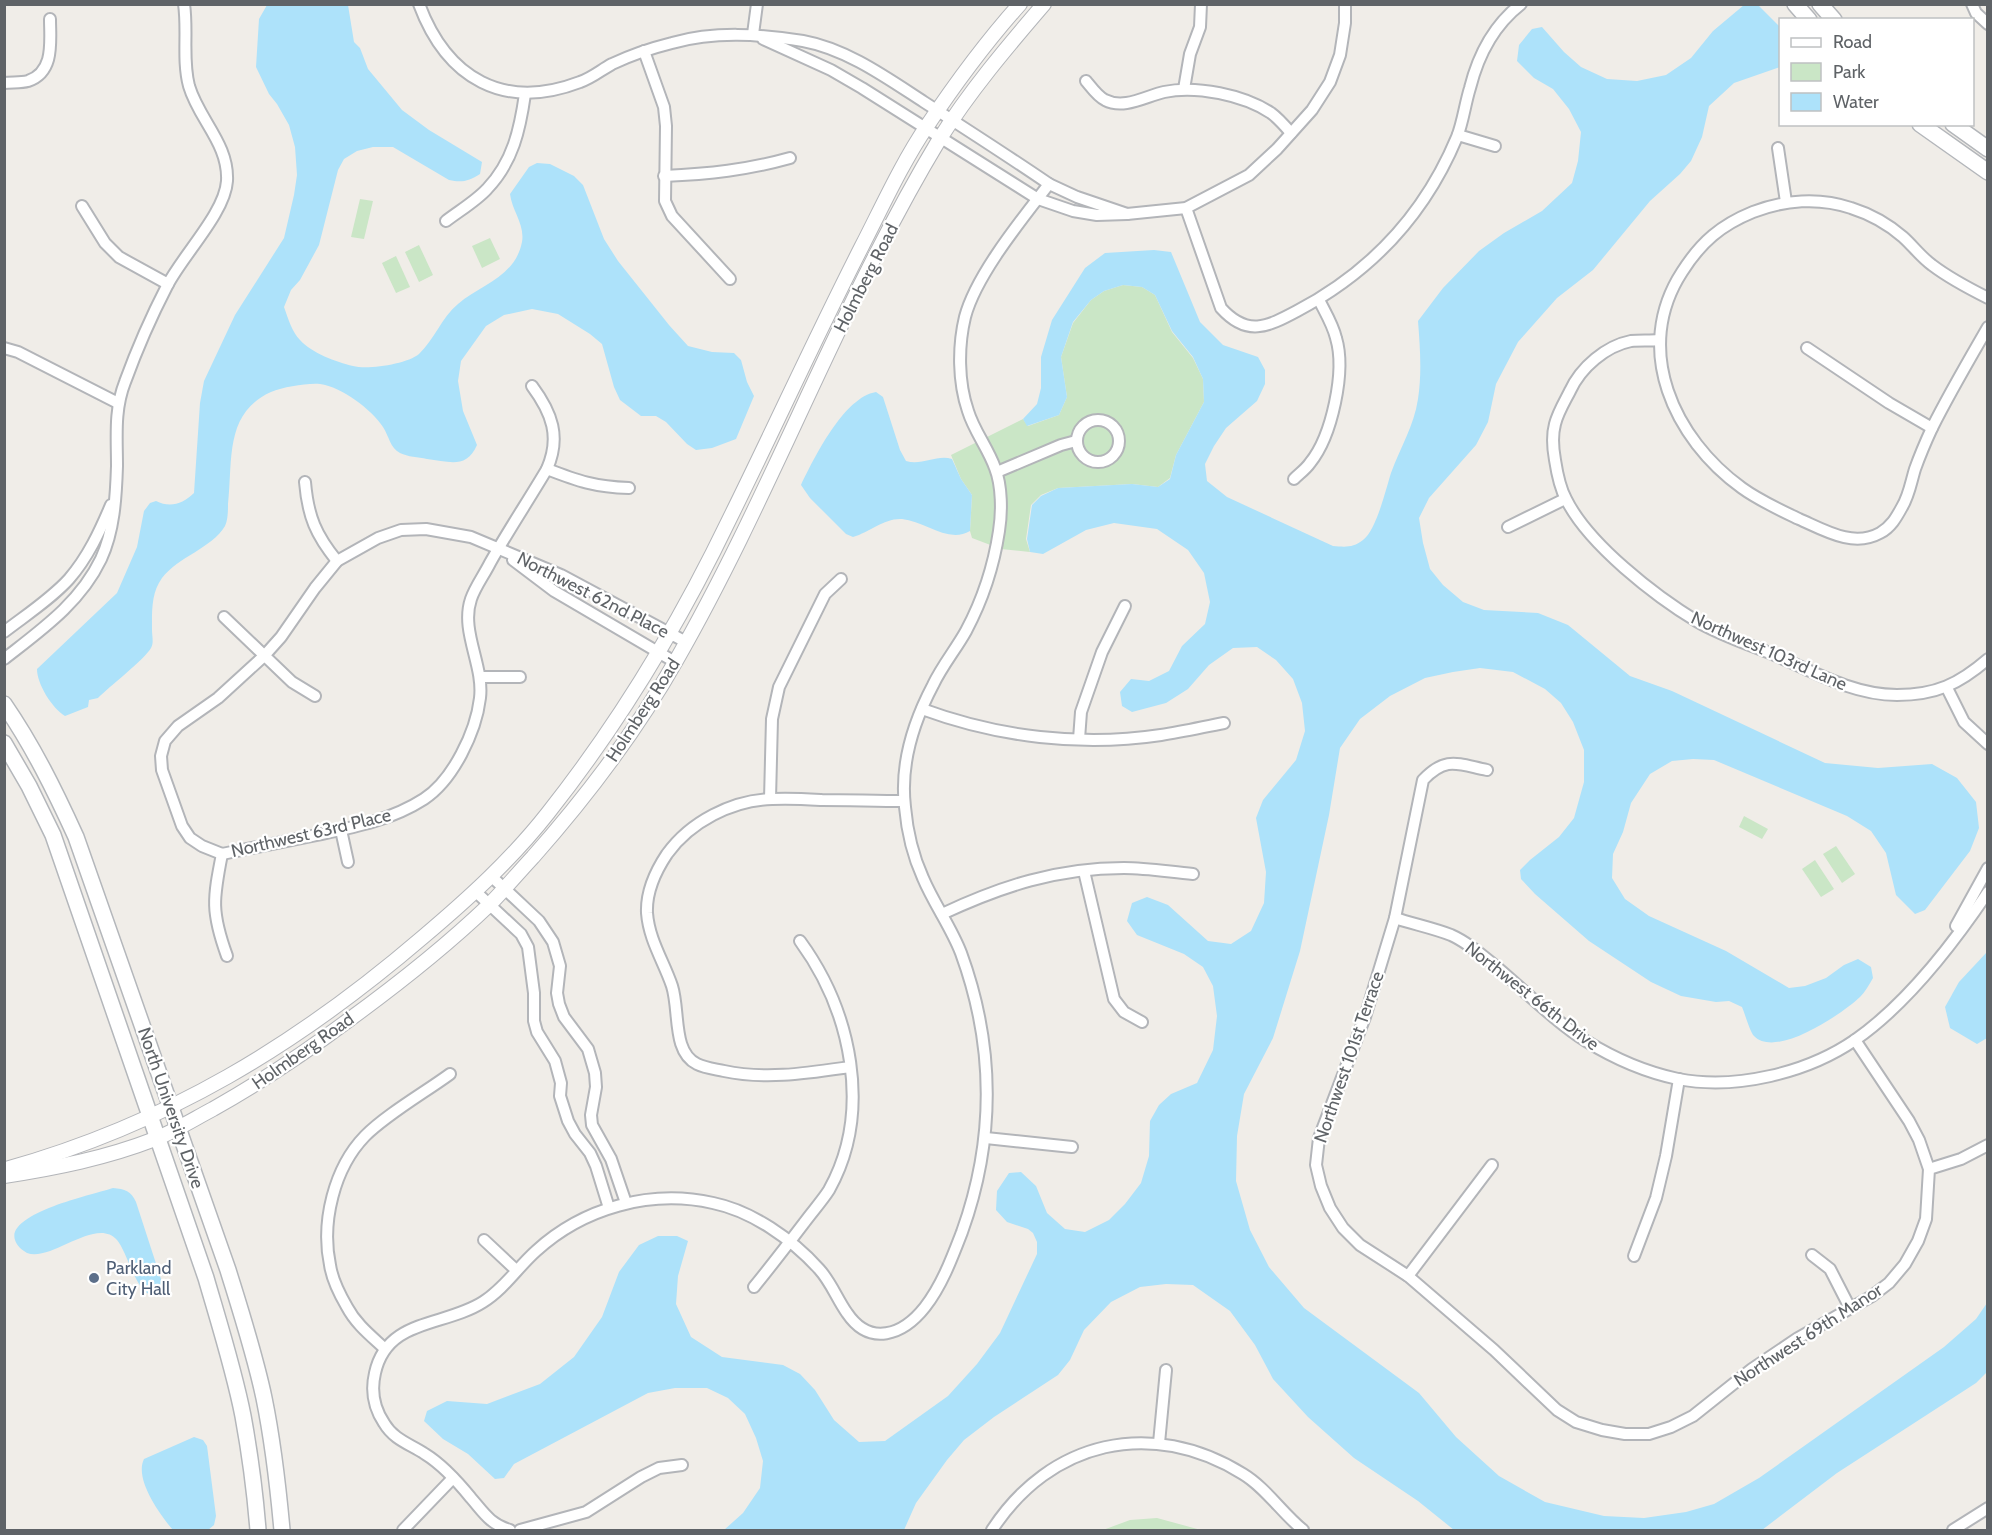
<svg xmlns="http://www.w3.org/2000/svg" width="1992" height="1535" font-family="Cabin,sans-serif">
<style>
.green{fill:#cae6c6}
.water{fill:#ade2fa}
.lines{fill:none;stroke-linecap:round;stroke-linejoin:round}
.minor-casing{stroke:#b3b5b9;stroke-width:14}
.tertiary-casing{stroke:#b3b5b9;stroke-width:16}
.secondary-casing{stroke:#b4b7bb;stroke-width:18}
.minor{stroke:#fff;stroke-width:10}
.tertiary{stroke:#fff;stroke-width:14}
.secondary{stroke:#fff;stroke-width:15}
.service-dot{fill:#5c6f8a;stroke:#fff;stroke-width:2}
.labels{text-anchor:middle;stroke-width:4.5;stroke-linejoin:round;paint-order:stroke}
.street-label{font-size:18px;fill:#5f6367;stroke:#fff}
.service-label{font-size:18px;fill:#4e5e75;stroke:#fff;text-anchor:start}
</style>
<rect width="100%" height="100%" fill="#f0ede8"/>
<g class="green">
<path d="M360,199L373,201L364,239L351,237Z"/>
<path d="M490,238L500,259L482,268L472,246Z"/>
<path d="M419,245L433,275L419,282L405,252Z"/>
<path d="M396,256L410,287L396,293L382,263Z"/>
<path d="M1123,285L1142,287L1155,295L1172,332L1193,358L1203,379L1204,402L1176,455L1170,478L1158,487L1132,484L1058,488L1041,495L1031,505L1026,539L1030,552L1001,549L972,538L970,531L972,495L961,479L951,455L1023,419L1028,426L1059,415L1067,397L1061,357L1073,323L1091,300L1104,291Z"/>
<path d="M1744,816L1768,829L1762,839L1739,827Z"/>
<path d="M1836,846L1855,874L1842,883L1823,854Z"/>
<path d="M1815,860L1834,889L1821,897L1802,869Z"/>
<path d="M1157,1518L1201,1530H1103L1130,1520Z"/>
</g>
<g class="water">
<path d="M267,5H348L354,42L360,48L368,69L402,110L429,130L482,162L480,174C469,181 462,183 449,180L393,147H373L357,151L344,159L338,170L319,245L300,280L291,290L284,307C288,318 292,332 300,340C312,353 336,362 353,366C368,370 407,364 419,354C434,340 442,317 458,304C482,284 515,277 522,242C525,224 512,211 510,194L529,167L537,163L550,164L574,176L583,185L604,239L618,261L669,325L688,346L712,352L734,353L741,360L747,382L754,396L736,439L712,448L696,450L687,444L666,422L656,416H641L620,400L614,387L602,344L590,334L558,314L532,309L504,315L486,326L461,361L458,381L463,411L477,445C466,470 448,461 427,459C418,457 408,457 400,453C390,448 389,436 383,427C371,409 342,387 320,384C306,383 284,387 271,392C224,413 233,461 228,504C228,510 228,520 225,526C212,548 178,557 162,578C151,593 152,612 152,630C152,636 154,643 151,648C145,659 109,687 98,698L89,700L88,707L65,716C52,708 37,684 37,669L117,593L137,547L144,511L150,503L156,501C170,508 183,504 194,493L200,403L204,381L235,315L284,238L294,195L297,175L295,147L289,125L277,104L269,94L256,67L259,19Z"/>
<path d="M1744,5H1758L1780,27V67L1734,83L1709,106L1702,137L1691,161L1680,174L1650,201L1593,270L1557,298L1518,342L1496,384L1488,422L1476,445L1429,498L1419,518L1423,543L1430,569L1443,585L1463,602L1484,610L1538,613L1568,625L1630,676L1672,691L1825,763L1878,768L1932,764L1957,778L1976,802L1979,828L1970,851L1925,910L1915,914L1896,895L1886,853L1871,831L1847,816L1714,760L1693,759L1672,761L1650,774L1631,803L1623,832L1613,854L1612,878L1625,899L1649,916L1726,951L1789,988L1805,986L1826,978L1844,965L1858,959L1871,967L1873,978C1869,985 1865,992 1860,997C1842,1014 1776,1059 1754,1036C1750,1032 1745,1014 1742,1007L1729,1001L1716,1002L1681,996L1651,982L1589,941L1535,894L1521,879L1520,870L1530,860L1559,837L1574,818L1584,782V750L1573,722L1561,703L1545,689L1513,672L1480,668L1453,672L1425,678L1390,696L1360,719L1340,748L1329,815L1300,951L1273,1038L1244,1094L1237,1136L1236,1181L1250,1230L1269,1267L1304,1308L1419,1393L1456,1437L1499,1476L1545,1502L1604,1516L1644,1518L1686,1512L1714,1504L1759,1478L1944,1347L1976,1319L1987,1303V1372L1976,1383L1837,1473L1762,1530H1454L1418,1501L1354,1458L1308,1417L1273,1379L1255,1345L1230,1311L1193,1285L1166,1284L1140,1287L1111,1302L1084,1330L1070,1360L1058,1375L994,1417L964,1440L947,1460L916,1503L904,1530H724L743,1513L760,1488L763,1461L756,1438L745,1414L728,1398L707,1388H675L648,1393L514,1464L504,1478L495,1479L468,1454L443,1439L424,1421L427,1411L447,1401L487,1404L540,1384L574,1357L602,1317L619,1272L639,1245L658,1236H677L688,1241L678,1276L676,1304L691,1337L722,1357L783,1365L800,1374L815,1390L834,1420L859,1442L885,1441L948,1396L977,1364L1000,1333L1037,1254V1242L1033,1233L1028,1229L1007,1222L996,1210L997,1191L1009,1173L1021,1172L1036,1186L1047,1213L1065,1229L1085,1232L1109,1220L1125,1204L1141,1183L1149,1156L1150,1121L1159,1105L1171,1094L1197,1083L1213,1050L1217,1016L1213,986L1203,967L1184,954L1137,935L1127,921L1132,903L1147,897L1168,905L1208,941L1231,944L1251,931L1264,903L1266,872L1256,818L1263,800L1296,760L1305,731L1302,703L1293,679L1276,660L1257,647L1233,648L1209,665L1188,689L1166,703L1132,712L1122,706L1120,692L1131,679L1149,681L1169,671L1182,646L1205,624L1210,602L1204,573L1188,550L1157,529L1114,523L1086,530L1043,554L1030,552L1027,539L1032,505L1041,496L1058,488L1132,484L1158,487L1170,479L1176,455L1204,402L1203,379L1193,357L1172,331L1155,295L1142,287L1123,285L1104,291L1091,300L1073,322L1061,357L1067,397L1059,415L1027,426L1023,419L1037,404L1041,388V357L1052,320L1085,268L1105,253L1154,250L1171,252L1200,322L1223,345L1258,357L1265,370V384L1257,401L1226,428L1214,446L1205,464L1207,481L1227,497L1333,546C1345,547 1353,548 1363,540C1376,531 1386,489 1391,473C1400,448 1414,426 1418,399C1422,373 1420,347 1418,321L1443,288L1479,251L1504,233L1542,211L1572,183L1578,161L1581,132L1569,109L1553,89L1534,78L1517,61L1519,45L1532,29L1542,27L1564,52L1581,67L1607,79L1637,81L1666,75L1691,58L1713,31Z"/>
<path d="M876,392L883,397L900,450L906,461C922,466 937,454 952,459L961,479L972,495L970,531C948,544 925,521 902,519C884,518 870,532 853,537L846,534L810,498L801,485C814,458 844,397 876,392Z"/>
<path d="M1987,952V1038L1977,1044L1950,1028L1945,1007L1959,982Z"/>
<path d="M113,1188C125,1189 131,1191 136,1202L161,1279C161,1286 160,1292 153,1294C138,1298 127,1251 117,1240C96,1216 52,1262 27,1253C22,1250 17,1246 15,1240C6,1213 95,1194 113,1188Z"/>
<path d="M194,1437L203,1440L207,1446L216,1516L214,1525L208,1530L185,1529L173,1530C160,1515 134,1479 144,1459Z"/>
</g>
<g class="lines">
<defs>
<g id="minor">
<path d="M419,4C447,79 504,111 580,82C592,78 601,70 612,64C631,55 652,48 672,43C715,31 759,34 803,41C847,49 887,78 924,102C966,129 1008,156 1049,184L1077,197L1127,214"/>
<path d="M1972,4L1976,13L1988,24"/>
<path d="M753,34L757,4"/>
<path d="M763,39L831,70L862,88L1038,199L1073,211L1097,215L1127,214L1186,208L1249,175L1277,149L1312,110L1330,82L1340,55L1345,23V4"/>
<path d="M644,51L664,107L666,126L665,201L672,216L730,279"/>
<path d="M1086,81C1091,87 1098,97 1105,100C1124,110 1146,96 1164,92C1196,85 1244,95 1271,113C1278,118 1285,126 1291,133"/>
<path d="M4,83C12,82 21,83 28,81C55,72 50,41 50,19"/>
<path d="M1184,89L1190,54L1200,27L1201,4"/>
<path d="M1458,135L1495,146"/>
<path d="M1778,148L1786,202"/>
<path d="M664,176C709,174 747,170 790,158"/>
<path d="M82,206L105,243L119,257L168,284"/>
<path d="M1186,208L1221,308C1247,337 1267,327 1297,311C1371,272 1425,214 1457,137C1463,122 1465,104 1470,88C1478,56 1494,25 1521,4"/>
<path d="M446,221C459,211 476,201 487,189C513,162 520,129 525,94"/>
<path d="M1988,298C1968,288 1949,278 1932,265C1921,257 1913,246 1903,237C1888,224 1870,214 1851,208C1819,197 1784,200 1753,212C1721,225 1701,242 1682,272C1632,349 1674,439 1742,488C1760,501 1780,510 1799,519C1824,530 1853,548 1880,533C1891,527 1896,518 1902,507C1909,496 1911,482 1915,469C1920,455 1926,441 1932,428C1949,394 1969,360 1988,327"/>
<path d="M1659,340C1650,341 1640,340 1631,341C1606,346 1581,367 1570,391C1565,401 1558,412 1555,424C1552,435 1553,449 1555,460C1557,473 1560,488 1566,499C1588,544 1655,596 1698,622C1722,636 1751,645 1777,656C1815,673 1855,695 1897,695C1936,695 1959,684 1988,659"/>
<path d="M4,348L18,352L118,403"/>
<path d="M1807,348L1889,403L1932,428"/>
<circle cx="1098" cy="441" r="21"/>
<path d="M547,469C578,481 595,487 629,488"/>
<path d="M997,472L1061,445L1076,441"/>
<path d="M1294,479C1299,474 1306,469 1310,463C1332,436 1346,371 1336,338C1333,325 1325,312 1319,300"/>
<path d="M305,482C308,517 316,535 337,561"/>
<path d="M1508,527L1565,499"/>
<path d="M513,560L554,591L675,662"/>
<path d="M224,617L292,682L315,696"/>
<path d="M4,632C26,615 51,599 69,579C88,557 100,531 111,505"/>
<path d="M4,659C41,630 80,603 101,559C114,531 116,498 117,466C117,437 114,410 125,382C137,349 151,317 167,286C182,256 225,213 227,181C229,144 199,120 189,86C182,60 188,31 184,4"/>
<path d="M480,677H520"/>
<path d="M1947,688L1964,722L1988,744"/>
<path d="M922,709C998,737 1081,747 1161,735C1182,732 1203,727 1224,723"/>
<path d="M1079,739L1081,712L1102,652L1125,606"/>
<path d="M1487,770C1457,764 1446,756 1423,780L1395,918L1365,1017L1319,1138L1316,1165L1321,1186L1330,1208L1343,1228L1360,1245L1408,1276L1494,1350L1557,1410L1576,1422L1602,1430L1625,1434H1649L1671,1427L1693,1416L1752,1369L1798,1338L1872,1296L1889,1283L1905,1264L1918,1241L1926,1219L1929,1169L1961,1159L1988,1145"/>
<path d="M770,799L772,719L779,687L825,594L841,579"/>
<path d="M341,830L348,862"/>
<path d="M222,854L202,846L190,838L182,826L162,770L161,756L165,741L178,726L218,698L264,656L281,637L315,588L337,561L378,538L401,530L426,529L471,537L561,575L686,642"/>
<path d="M222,854C252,848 282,842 312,836C350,828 390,821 424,799C453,780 476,732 480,698C484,665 460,631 471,599C475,587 484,575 490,563C508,531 528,501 547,469C561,437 552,413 532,386"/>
<path d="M222,854C213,899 211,912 227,956"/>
<path d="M1084,871L1114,999L1124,1012L1142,1022"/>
<path d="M491,876L539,921L553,942L560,966L557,993L559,1004L564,1017L588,1049L595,1073L596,1087L591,1115L592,1125L611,1159L626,1203"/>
<path d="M476,892L521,934L528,947L534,993V1021L537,1032L555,1061L561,1083L560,1096L568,1121L575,1134L590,1153L596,1166L609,1208"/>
<path d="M942,914C1002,886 1057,868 1124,868C1147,868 1170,872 1193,874"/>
<path d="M1395,918C1413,924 1433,928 1451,935C1469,943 1484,957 1499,969C1526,992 1557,1023 1586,1041C1615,1059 1645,1072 1678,1079C1736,1090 1807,1073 1855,1040C1907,1004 1953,944 1988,892"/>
<path d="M1956,926L1988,868"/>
<path d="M1855,1040L1909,1121L1919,1140L1929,1169"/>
<path d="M850,1067C808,1073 766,1080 724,1071C715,1069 705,1068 697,1064C672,1052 680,1011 672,986C664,962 649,940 647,913C646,891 655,872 667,854C690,822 732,800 772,799C789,798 805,799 822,800C849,800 877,801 904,801"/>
<path d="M986,1138L1072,1147"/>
<path d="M484,1240L516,1270"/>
<path d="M1812,1255L1830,1269L1850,1308"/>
<path d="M1634,1256L1656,1198L1666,1156L1679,1079"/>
<path d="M1408,1276L1492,1165"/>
<path d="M754,1287C771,1266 788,1244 804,1223C812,1212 822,1201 829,1190C873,1111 851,1011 800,941"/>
<path d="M384,1348C370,1335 356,1324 347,1307C340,1295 332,1279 330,1265C321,1222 334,1168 365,1136C387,1114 424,1093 450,1074"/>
<path d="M1159,1443L1166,1370"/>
<path d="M403,1530L453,1478"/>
<path d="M510,1530C490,1524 484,1513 471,1498C458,1482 443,1465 425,1454C410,1444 394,1440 384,1423C374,1408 371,1390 375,1373C387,1318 444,1327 483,1302C504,1289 518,1267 536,1251C583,1208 650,1189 713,1203C752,1211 792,1239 819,1269C831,1282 837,1299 847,1313C870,1347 903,1335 925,1307C942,1285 952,1258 962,1232C995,1140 995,1046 961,953C951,927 934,904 923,878C913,856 907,830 905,807C900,765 914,721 933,685C942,666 956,649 966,631C982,601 994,564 999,531C1002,512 1002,486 995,468C988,448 974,431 968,411C958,382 958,346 965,317C976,275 1022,219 1049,184"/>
<path d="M520,1530L586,1512L641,1477L659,1468L682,1465"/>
<path d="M992,1530C1050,1441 1151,1417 1243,1474C1266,1488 1282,1513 1303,1530"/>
<path d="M1953,1530L1988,1508"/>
</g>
<g id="tertiary">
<path d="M6,1169C167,1124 297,1045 423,937C468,899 512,859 548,813C620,722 679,624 729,520C774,429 816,336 862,246C883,205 902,163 927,126C955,84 986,42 1020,4"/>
<path d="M4,1176C56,1168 106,1158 155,1139C175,1131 194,1119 213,1109C261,1082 306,1052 350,1019C398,984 445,947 489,905C504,890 518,873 533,857C587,796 637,730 677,659C773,491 839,306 939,140C969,92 1007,47 1044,4"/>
</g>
<g id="secondary">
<path d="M1795,4L1809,20"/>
<path d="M1820,4L1834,20"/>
<path d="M1920,124L1988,172"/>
<path d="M1953,124L1988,149"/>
<path d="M4,704C33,746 55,791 76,837L228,1270C241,1312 255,1355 264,1398C273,1442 278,1486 282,1530"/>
<path d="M4,743L29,786L53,835L206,1278C219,1323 234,1370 243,1416C250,1454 255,1492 258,1530"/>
</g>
</defs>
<use href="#minor" class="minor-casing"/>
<use href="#tertiary" class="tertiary-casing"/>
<use href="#secondary" class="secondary-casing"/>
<use href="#minor" class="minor"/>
<use href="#tertiary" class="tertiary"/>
<use href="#secondary" class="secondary"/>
</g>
<circle class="service-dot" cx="94" cy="1278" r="6"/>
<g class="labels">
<g class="street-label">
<text transform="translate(866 278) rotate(-63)" y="6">Holmberg Road</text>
<text transform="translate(593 595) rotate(27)" y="6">Northwest 62nd Place</text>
<text transform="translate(1769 651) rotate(24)" y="6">Northwest 103rd Lane</text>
<text transform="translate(643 710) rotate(-57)" y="6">Holmberg Road</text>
<text transform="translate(311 833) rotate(-13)" y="6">Northwest 63rd Place</text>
<text transform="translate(1532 996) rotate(38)" y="6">Northwest 66th Drive</text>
<text transform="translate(303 1051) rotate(-35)" y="6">Holmberg Road</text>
<text transform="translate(1349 1057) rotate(-71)" y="6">Northwest 101st Terrace</text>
<text transform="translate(171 1108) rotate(71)" y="6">North University Drive</text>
<text transform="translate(1808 1335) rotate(-33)" y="6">Northwest 69th Manor</text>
</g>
<g class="service-label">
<text x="106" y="1274">Parkland<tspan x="106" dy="21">City Hall</tspan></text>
</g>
</g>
<rect width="1992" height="1535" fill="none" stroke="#5f6367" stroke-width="12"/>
<rect x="1779" y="18" width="195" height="108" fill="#ffffff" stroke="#bfc1c2" stroke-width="1.5"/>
<rect x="1791" y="38" width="30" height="9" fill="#ffffff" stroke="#bfc1c2" stroke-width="1.5"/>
<text x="1833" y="48" font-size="18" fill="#5f6367">Road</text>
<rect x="1791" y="63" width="30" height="18" fill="#cae6c6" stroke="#bfc1c2" stroke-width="1.5"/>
<text x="1833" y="78" font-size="18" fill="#5f6367">Park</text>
<rect x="1791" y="93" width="30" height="18" fill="#ade2fa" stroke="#bfc1c2" stroke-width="1.5"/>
<text x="1833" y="108" font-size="18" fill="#5f6367">Water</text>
</svg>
